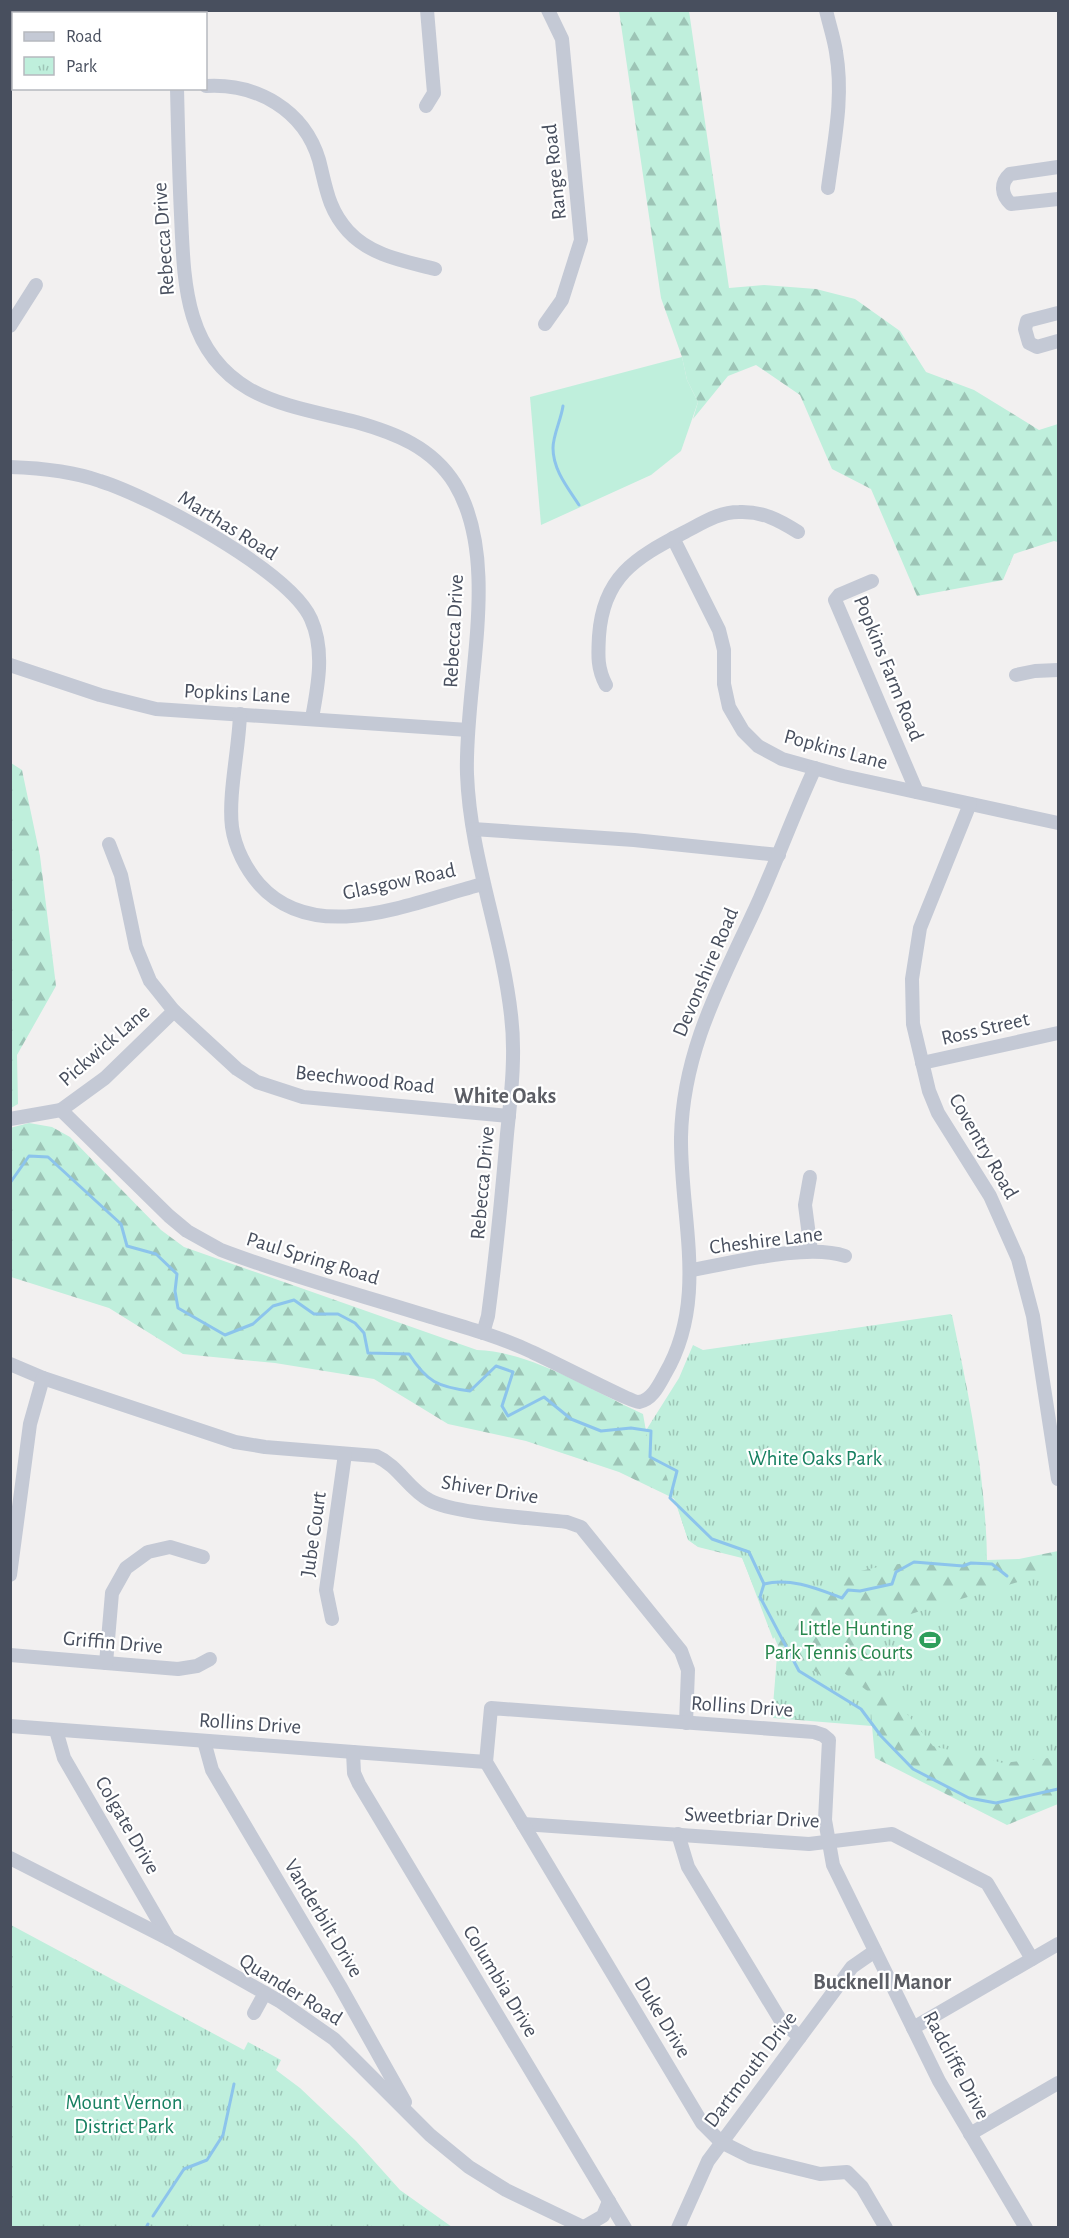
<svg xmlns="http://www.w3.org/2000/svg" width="1069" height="2238" font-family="'Alegreya Sans',sans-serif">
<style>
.grass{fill:#bfefdc}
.forest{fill:url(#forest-firs)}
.park{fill:url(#park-tufts)}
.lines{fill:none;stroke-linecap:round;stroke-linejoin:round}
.stream{stroke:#8cc4ec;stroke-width:3}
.minor{stroke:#c4c9d5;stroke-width:14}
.labels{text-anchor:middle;stroke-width:4.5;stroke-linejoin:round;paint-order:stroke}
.street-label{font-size:21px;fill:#484f5e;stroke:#fff}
.park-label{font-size:21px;fill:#178061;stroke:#fff}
.leisure-label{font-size:21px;fill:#27864d;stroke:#fff;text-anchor:end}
.neighbourhood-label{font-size:22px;font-weight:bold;fill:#5c5e65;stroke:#fff}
</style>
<defs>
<pattern id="forest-firs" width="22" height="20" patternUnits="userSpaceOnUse" patternTransform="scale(1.5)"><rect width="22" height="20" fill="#bfefdc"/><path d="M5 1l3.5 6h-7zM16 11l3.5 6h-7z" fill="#9dc4b6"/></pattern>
<pattern id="park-tufts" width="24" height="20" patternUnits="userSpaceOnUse" patternTransform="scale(1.5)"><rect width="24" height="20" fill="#bfefdc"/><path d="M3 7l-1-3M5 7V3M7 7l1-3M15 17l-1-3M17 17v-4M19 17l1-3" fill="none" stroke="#9dc4b6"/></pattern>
</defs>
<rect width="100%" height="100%" fill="#f2f0f0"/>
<path class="grass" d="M682,357L687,380L698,402L681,451L651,475L541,525L530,397Z"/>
<g class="forest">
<path d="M619,11H689L729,288L764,285L816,289L855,299L900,331L926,372L974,390L1039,430L1058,424V542L1054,541L1014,554L1003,580L917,596L871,489L832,469L800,395L756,365L728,376L693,419L698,402L687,380L682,357L661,298Z"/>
<path d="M11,763L22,770L40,856L56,986L17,1055L18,1104L11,1108Z"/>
<path d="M29,1123L52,1127L70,1137L161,1230L184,1247L477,1350C533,1352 592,1391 643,1414L646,1431L704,1351L952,1315C969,1396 986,1477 987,1560L1019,1559L1058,1551V1804L1007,1825L875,1758L872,1726L773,1718L778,1646L742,1558L698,1547L688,1540L675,1499L619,1472L526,1441L448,1424L374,1379L275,1363L183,1354L109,1308L11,1277L10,1128Z"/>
</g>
<g class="park">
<path d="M951,1314C968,1395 985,1476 986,1559C939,1561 866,1560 825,1586C805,1599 789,1621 773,1639L742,1557L697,1546L688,1539L663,1466L645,1432L679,1378L693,1345L703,1350Z"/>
<path d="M1058,1570V1757L1003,1763L933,1746L885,1687L867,1627Z"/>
<path d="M778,1645L823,1677L826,1659L870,1693L872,1725L772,1717Z"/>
<path d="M11,1925L244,2050L248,2042L281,2060L276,2070L300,2088L356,2141L400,2190L452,2227H11Z"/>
</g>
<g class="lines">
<g class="stream">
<path d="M563,406C561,420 553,435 553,448C553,470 568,488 579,505"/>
<path d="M10,1183L29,1156L48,1157L121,1224L127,1246L156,1254L177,1274L175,1291L178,1308L225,1335L253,1324L273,1306L294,1300L314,1314H338L355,1323L364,1333L368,1353L409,1354C427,1382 438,1387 470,1391L496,1366L513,1372L502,1406L508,1416L544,1397L571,1419L601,1431L631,1428L651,1431L650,1457L677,1471L670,1498L712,1539L749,1552L764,1584L760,1597L799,1671L861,1709L881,1736L913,1769L969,1798L996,1803L1058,1789"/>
<path d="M764,1584C790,1577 818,1589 842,1598L848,1590L860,1591L892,1584L896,1572L914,1562L963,1566L971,1563L992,1564L1007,1576"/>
<path d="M153,2216L184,2169L207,2160L223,2135L234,2084"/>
<path d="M146,2228L148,2224"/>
</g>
<g class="minor">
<path d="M826,10C829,24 834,38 836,52C844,98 834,142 828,188"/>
<path d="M174,14V10"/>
<path d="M10,20L15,10"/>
<path d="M206,86C257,83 304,110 319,160C326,187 328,209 348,231C371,256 404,261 435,269"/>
<path d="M177,88C178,131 179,173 181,215C184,281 184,351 249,389C281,407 321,413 356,422C395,433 432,447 455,484C502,562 464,686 467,774C470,857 502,934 511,1015C516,1055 511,1095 507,1134C502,1195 496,1255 488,1316L483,1333"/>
<path d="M426,106L434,93L427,10"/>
<path d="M1058,167L1010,174C1000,183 1001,195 1011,204L1058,199"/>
<path d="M1058,313L1027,321L1025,329L1029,343L1037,347L1058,341"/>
<path d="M545,324L562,300L581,240L562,39L548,10"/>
<path d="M10,326L36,285"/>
<path d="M10,467C41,468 72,471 100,481C151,497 290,571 311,619C325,650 318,686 312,718"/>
<path d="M673,538L719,630L724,650V684L729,707L743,731L758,746L782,759L843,776L1058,823"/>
<path d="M872,581L839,595L835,600L917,792"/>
<path d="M10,665L100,695L156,709L468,730"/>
<path d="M1016,675L1035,671L1058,670"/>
<path d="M606,685C597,668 598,655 599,636C603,577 635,558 683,533C701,524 718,512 739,512C762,511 779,520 798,532"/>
<path d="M240,714C239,749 228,795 232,827C235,848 246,869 259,884C316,948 415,901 483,884"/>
<path d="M970,804L920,928L912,979L913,1024L929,1091L938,1113L990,1196L1018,1259L1033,1316L1058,1479"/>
<path d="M473,829L634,840L779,855"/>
<path d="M109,844L121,875L136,947L150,981L174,1011L237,1069L257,1082L303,1097L509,1116"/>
<path d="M922,1063L1058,1033"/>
<path d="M61,1110L105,1078L174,1011"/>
<path d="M10,1119L61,1110L169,1216L187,1231L221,1250C289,1276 361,1295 431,1317C465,1327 500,1337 532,1352C546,1358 633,1403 639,1402C652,1400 659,1385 665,1374C709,1299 680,1218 681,1137C683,1047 724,978 760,898C779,855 795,811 815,768"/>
<path d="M810,1177L805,1205L811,1251"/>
<path d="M692,1270C733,1263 807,1243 845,1256"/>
<path d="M10,1364L43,1378L235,1442L265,1447L376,1456C399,1466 408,1489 429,1500C453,1514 535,1518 567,1522L581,1527L681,1651L688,1670L686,1723"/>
<path d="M10,1575L30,1424L43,1378"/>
<path d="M332,1619L326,1590L345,1454"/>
<path d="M10,1655L178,1669L197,1666L210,1659"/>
<path d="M106,1663L112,1593L126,1568L148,1552L170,1547L203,1557"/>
<path d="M10,1726L486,1762"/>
<path d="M56,1730L64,1758L169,1939"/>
<path d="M204,1741L212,1770L340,1986L405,2102"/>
<path d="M353,1752L354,1773L359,1784L625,2228"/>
<path d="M523,1824L809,1844L892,1834L987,1883L1032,1959"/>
<path d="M678,1834L688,1867L781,2021L800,2037"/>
<path d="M10,1858L169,1939L281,2002L334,2039L430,2135L469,2167L506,2190L585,2228"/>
<path d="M254,2013L265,1993"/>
<path d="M913,2028L1058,1944"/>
<path d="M970,2134L1058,2083"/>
<path d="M584,2227L603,2216L609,2201"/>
<path d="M678,2228L708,2161L852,1967L875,1951"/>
<path d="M886,2228L862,2187L847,2172L820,2174L751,2157L721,2142L702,2123L486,1762L491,1708L814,1732L823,1735L829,1740L825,1820L833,1865L939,2081L1026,2228"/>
</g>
</g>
<defs>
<symbol id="stadium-bare" viewBox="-9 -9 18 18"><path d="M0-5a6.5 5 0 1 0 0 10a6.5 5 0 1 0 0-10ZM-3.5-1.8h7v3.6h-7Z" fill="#2e9e5b" stroke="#fff" stroke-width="2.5" paint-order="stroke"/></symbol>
</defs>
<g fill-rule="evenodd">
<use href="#stadium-bare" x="915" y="1625" width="30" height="30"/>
</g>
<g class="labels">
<g class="street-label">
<text transform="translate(554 172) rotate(-96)" y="7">Range Road</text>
<text transform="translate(163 239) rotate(-94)" y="7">Rebecca Drive</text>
<text transform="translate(228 525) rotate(32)" y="7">Marthas Road</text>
<text transform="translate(453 631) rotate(-87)" y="7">Rebecca Drive</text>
<text transform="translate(889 668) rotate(68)" y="7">Popkins Farm Road</text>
<text transform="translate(237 693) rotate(3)" y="7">Popkins Lane</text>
<text transform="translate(836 749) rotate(15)" y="7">Popkins Lane</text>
<text transform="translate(399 881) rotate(-12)" y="7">Glasgow Road</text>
<text transform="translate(705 972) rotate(-67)" y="7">Devonshire Road</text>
<text transform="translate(985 1028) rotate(-13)" y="7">Ross Street</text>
<text transform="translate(104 1045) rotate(-41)" y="7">Pickwick Lane</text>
<text transform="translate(365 1079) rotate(6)" y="7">Beechwood Road</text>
<text transform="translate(984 1146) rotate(60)" y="7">Coventry Road</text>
<text transform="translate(482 1183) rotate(-85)" y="7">Rebecca Drive</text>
<text transform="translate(766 1240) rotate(-7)" y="7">Cheshire Lane</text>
<text transform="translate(313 1258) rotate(17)" y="7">Paul Spring Road</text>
<text transform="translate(490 1489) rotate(9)" y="7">Shiver Drive</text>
<text transform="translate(313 1534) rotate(-82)" y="7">Jube Court</text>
<text transform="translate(113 1642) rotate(5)" y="7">Griffin Drive</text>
<text transform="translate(742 1706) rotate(4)" y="7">Rollins Drive</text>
<text transform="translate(250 1723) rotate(4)" y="7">Rollins Drive</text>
<text transform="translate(752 1817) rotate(3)" y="7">Sweetbriar Drive</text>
<text transform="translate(128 1825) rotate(60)" y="7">Colgate Drive</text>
<text transform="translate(324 1918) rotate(59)" y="7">Vanderbilt Drive</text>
<text transform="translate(501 1981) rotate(59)" y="7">Columbia Drive</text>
<text transform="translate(291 1989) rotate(32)" y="7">Quander Road</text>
<text transform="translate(663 2017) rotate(59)" y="7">Duke Drive</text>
<text transform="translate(957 2065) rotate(62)" y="7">Radcliffe Drive</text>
<text transform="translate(750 2069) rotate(-53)" y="7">Dartmouth Drive</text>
</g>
<g class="park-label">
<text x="815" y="1465">White Oaks Park</text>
<text x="124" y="2109">Mount Vernon<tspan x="124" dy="24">District Park</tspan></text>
</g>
<g class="leisure-label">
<text x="913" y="1635">Little Hunting<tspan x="913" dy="24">Park Tennis Courts</tspan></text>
</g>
<g class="neighbourhood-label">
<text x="505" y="1103">White Oaks</text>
<text x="882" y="1989">Bucknell Manor</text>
</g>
</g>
<rect width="1069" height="2238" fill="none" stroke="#484f5e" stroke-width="24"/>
<rect x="12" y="12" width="195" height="78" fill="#ffffff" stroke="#b6b9bf" stroke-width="1.5"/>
<rect x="24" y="32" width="30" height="9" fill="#c4c9d5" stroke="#b6b9bf" stroke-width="1.5"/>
<text x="66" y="42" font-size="18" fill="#484f5e">Road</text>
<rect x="24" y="57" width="30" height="18" fill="url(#park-tufts)" stroke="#b6b9bf" stroke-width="1.5"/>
<text x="66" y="72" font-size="18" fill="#484f5e">Park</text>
</svg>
